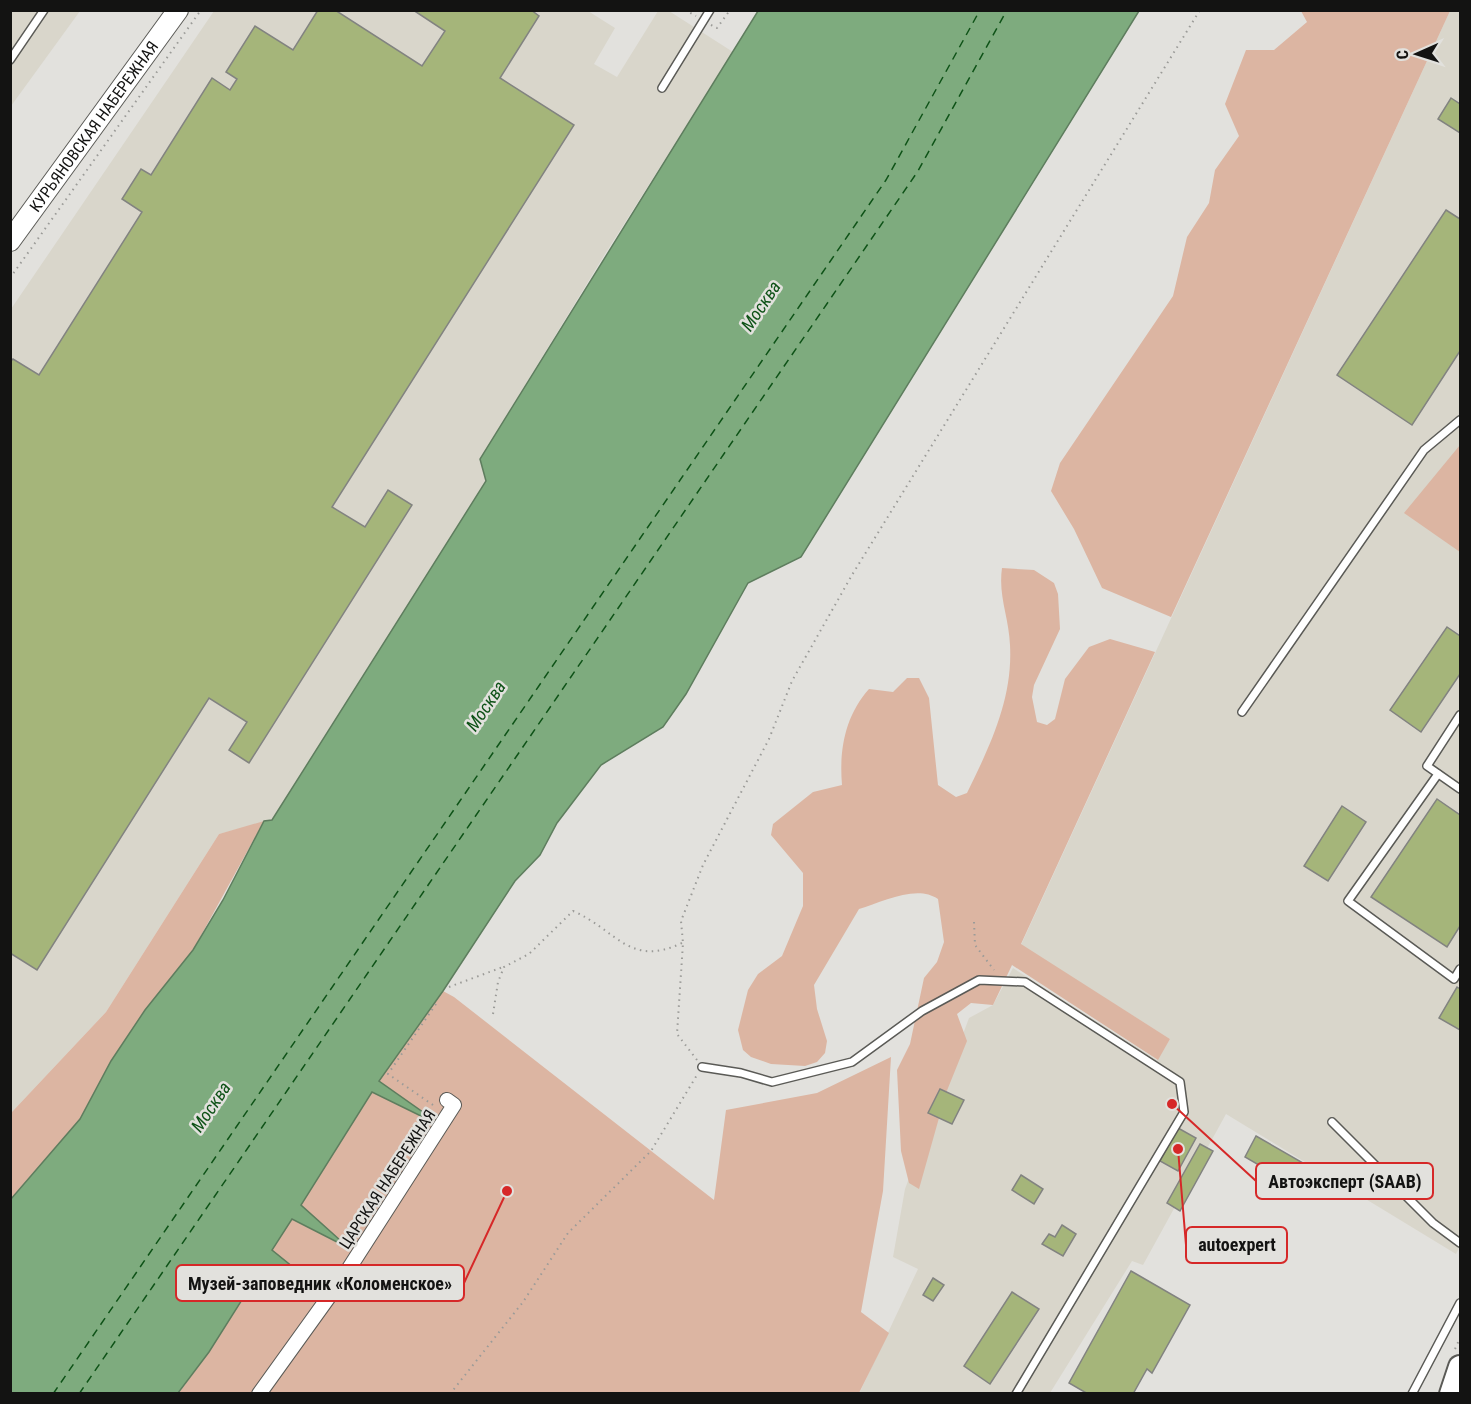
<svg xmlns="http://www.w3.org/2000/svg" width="1471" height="1404" font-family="'Roboto Condensed',sans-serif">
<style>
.built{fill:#d9d6cb}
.green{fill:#dcb5a2}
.water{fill:#7eab7e;stroke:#5e7d5e;stroke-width:1.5}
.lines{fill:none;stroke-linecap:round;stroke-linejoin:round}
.ferry{stroke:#0e5217;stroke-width:1.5;stroke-dasharray:8 6;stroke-linecap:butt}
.building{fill:#a5b57a;stroke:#828380;stroke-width:1.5}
.lane-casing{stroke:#5a5a56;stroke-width:10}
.street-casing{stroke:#5a5a56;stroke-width:16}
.secondary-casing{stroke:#5a5a56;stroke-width:22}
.primary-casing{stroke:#5a5a56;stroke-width:26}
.path{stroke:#9b9b98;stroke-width:2;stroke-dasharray:1.5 4.5;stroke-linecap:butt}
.lane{stroke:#fff;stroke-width:7}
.street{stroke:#fff;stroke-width:14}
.secondary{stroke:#fff;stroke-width:20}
.primary{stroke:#fff;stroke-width:22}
.labels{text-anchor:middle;stroke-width:5;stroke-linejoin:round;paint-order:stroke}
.street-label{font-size:16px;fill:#131312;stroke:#e2e1dd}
.water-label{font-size:18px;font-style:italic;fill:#0e5217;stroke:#e2e1dd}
.leader{fill:none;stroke:#d62828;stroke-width:2}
.callout-dot{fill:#d62828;stroke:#e2e1dd;stroke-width:2}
.callout{fill:#e2e1dd;stroke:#d62828;stroke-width:2}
.callout-label{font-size:18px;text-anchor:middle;font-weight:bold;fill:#131312}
</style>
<rect width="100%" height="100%" fill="#e2e1dd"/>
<g class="built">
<path d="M11,11H80L11,106Z"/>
<path d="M214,11H588L615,28L594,64L617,77L658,11H669L733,52L605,254L480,459L486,481L272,820L219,834L106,1012L11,1113V309Z"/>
<path d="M1450,11H1460V1246L1456,1254L1226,1114L1143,1265L1132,1261L1050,1393L859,1394L918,1269L893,1257L905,1189L969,1018L993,1005L1013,968L1157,1060L1170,1039L1021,945Z"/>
</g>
<g class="green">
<path d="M1301,11H1450L1171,617L1102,588L1074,529L1051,491L1060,463L1173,296L1187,237L1209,203L1215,170L1239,136L1225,104L1246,50H1274L1307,22Z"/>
<path d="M1460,445V552L1404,513Z"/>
<path d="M1002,568L1034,570L1054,583L1058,594L1060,629L1034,685L1032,697L1037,722L1047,725L1055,719L1065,679L1089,647L1110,639L1155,652L1021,944L1170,1039L1158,1060L1012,965L993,1005L971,1003L957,1014L967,1041L946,1093L919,1189L909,1183L901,1151L897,1070L910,1044L924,978L937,962L944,942L938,899C917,884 882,902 859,909L814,985L817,1009L827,1041L825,1053L817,1062L805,1066L771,1064L751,1057L743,1050L738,1030L748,990L758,974L782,956L803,906V873L771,835L773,824L813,792L842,785C839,750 845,716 869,689L893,692L907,678H919L929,698L938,785L956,797L967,793C990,746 1013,699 1010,645C1009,617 998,596 1002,568Z"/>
<path d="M264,821L193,950L145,1010L111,1061L80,1119L11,1199V1113L106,1012L219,834Z"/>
<path d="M443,991L454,997L714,1200L726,1110L817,1093L891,1057L883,1191L861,1312L889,1333L859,1393L178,1394L209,1352L264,1265L306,1285L309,1280L272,1250L292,1219L339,1243L341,1241L301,1205L373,1091L425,1118L427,1115L379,1081Z"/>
</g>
<path class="water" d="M758,11H1139L801,557L748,583L686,694L663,727L601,765L557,823L540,855L515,881L443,991L379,1081L427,1115L425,1118L372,1092L301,1205L341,1241L339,1243L292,1219L272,1250L309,1280L306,1285L264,1265L209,1352L178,1393H11V1199L80,1119L111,1061L145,1010L193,950L223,900L264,821L272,820L486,481L480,459Z"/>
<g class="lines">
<g class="ferry">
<path d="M53,1394L886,180L980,10"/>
<path d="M79,1394L918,171L1007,10"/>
</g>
</g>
<g class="building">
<path d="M318,10H335L422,66L445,31L413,10H531L539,16L500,78L574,125L332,507L365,527L388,490L412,505L249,763L229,750L247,722L209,698L37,970L10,953V362L13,359L39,375L142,212L122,199L141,169L151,175L212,78L230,90L237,79L226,72L255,26L293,50Z"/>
<path d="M1451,98L1460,104V133L1438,119Z"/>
<path d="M1446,210L1460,219V351L1412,425L1337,375Z"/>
<path d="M1447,627L1460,636V674L1421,732L1390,710Z"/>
<path d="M1437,799L1460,815V926L1447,947L1371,897Z"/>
<path d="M1342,806L1366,822L1328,881L1304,866Z"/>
<path d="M1457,987L1460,989V1030L1439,1018Z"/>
<path d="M940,1089L964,1100L952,1124L928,1113Z"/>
<path d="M1178,1128L1196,1138L1178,1171L1160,1161Z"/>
<path d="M1256,1136L1303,1163L1292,1184L1245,1157Z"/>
<path d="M1200,1144L1213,1151L1180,1211L1167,1203Z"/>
<path d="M1021,1175L1043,1189L1034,1204L1012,1190Z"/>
<path d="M1062,1225L1076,1234L1063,1256L1042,1244L1049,1234L1055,1237Z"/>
<path d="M1131,1271L1190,1305L1152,1373L1147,1369L1133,1394H1088L1069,1383Z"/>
<path d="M933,1278L944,1285L933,1301L923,1295Z"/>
<path d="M1012,1292L1039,1309L990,1384L964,1366Z"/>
</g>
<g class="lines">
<defs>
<g id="lane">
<path d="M10,60L44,10"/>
<path d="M662,88L710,10"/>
<path d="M1242,712L1424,450L1460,420"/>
<path d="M1460,715L1427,766L1460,789"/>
<path d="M1438,774L1348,901L1454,979L1460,969"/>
<path d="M702,1067L741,1073L772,1082L852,1062L922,1011L979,980L1025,982L1180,1082L1184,1112L1016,1394"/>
<path d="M1332,1122L1433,1223L1460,1243"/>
<path d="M1412,1394L1460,1303"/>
</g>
<path id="street" d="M259,1394L346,1273L454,1105L447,1100"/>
<g id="secondary">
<path id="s1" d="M10,241L178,10"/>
</g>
<path id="primary" d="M1451,1394L1460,1367"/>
</defs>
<use href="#lane" class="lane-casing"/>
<use href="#street" class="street-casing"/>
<use href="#secondary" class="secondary-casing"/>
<use href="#primary" class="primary-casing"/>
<g class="path">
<path d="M685,10L696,16"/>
<path d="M711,25L717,28L730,10"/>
<path d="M10,202H11"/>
<path d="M10,278L201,10"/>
<path d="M974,922L975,945L994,970"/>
<path d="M449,987L503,967"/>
<path d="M493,1014L498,982L504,967L529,954L573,911C617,930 629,968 682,943"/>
<path d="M697,1060L677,1034L683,943L681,921L703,865L769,739L792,681L852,575L1200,10"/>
<path d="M433,1105L388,1074L436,1004"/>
<path d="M1455,1349L1460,1338"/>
<path d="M450,1394L523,1302L568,1233L651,1151L697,1075"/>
</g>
<use href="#lane" class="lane"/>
<use href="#street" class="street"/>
<use href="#secondary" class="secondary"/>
<use href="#primary" class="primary"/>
</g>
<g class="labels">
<g class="street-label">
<text dy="6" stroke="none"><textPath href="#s1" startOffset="142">КУРЬЯНОВСКАЯ НАБЕРЕЖНАЯ</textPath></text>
<text transform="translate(387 1179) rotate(-57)" y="6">ЦАРСКАЯ НАБЕРЕЖНАЯ</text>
</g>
<g class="water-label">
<text transform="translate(761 306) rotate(-56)" y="6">Москва</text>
<text transform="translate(486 706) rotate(-56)" y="6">Москва</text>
<text transform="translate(211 1107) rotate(-56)" y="6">Москва</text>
</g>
</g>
<path class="leader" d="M1172 1104L1256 1181M1178 1149L1186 1245M507 1191L464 1283"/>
<g class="callout-dot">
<circle cx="1172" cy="1104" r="6"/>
<circle cx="1178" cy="1149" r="6"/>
<circle cx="507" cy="1191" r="6"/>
</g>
<g class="callout">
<rect x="1256" y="1163" width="177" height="36" rx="6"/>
<rect x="1186" y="1227" width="101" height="36" rx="6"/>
<rect x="176" y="1265" width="288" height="36" rx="6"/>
</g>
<g class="callout-label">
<text x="1345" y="1188">Автоэксперт (SAAB)</text>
<text x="1237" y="1251">autoexpert</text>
<text x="320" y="1290">Музей-заповедник «Коломенское»</text>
</g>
<rect width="1471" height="1404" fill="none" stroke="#131312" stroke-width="24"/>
<g transform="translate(1417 54) rotate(267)" stroke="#e2e1dd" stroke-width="4.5" paint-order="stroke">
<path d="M0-4.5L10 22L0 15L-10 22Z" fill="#131312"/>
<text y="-9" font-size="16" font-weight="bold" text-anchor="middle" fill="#131312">С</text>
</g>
</svg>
